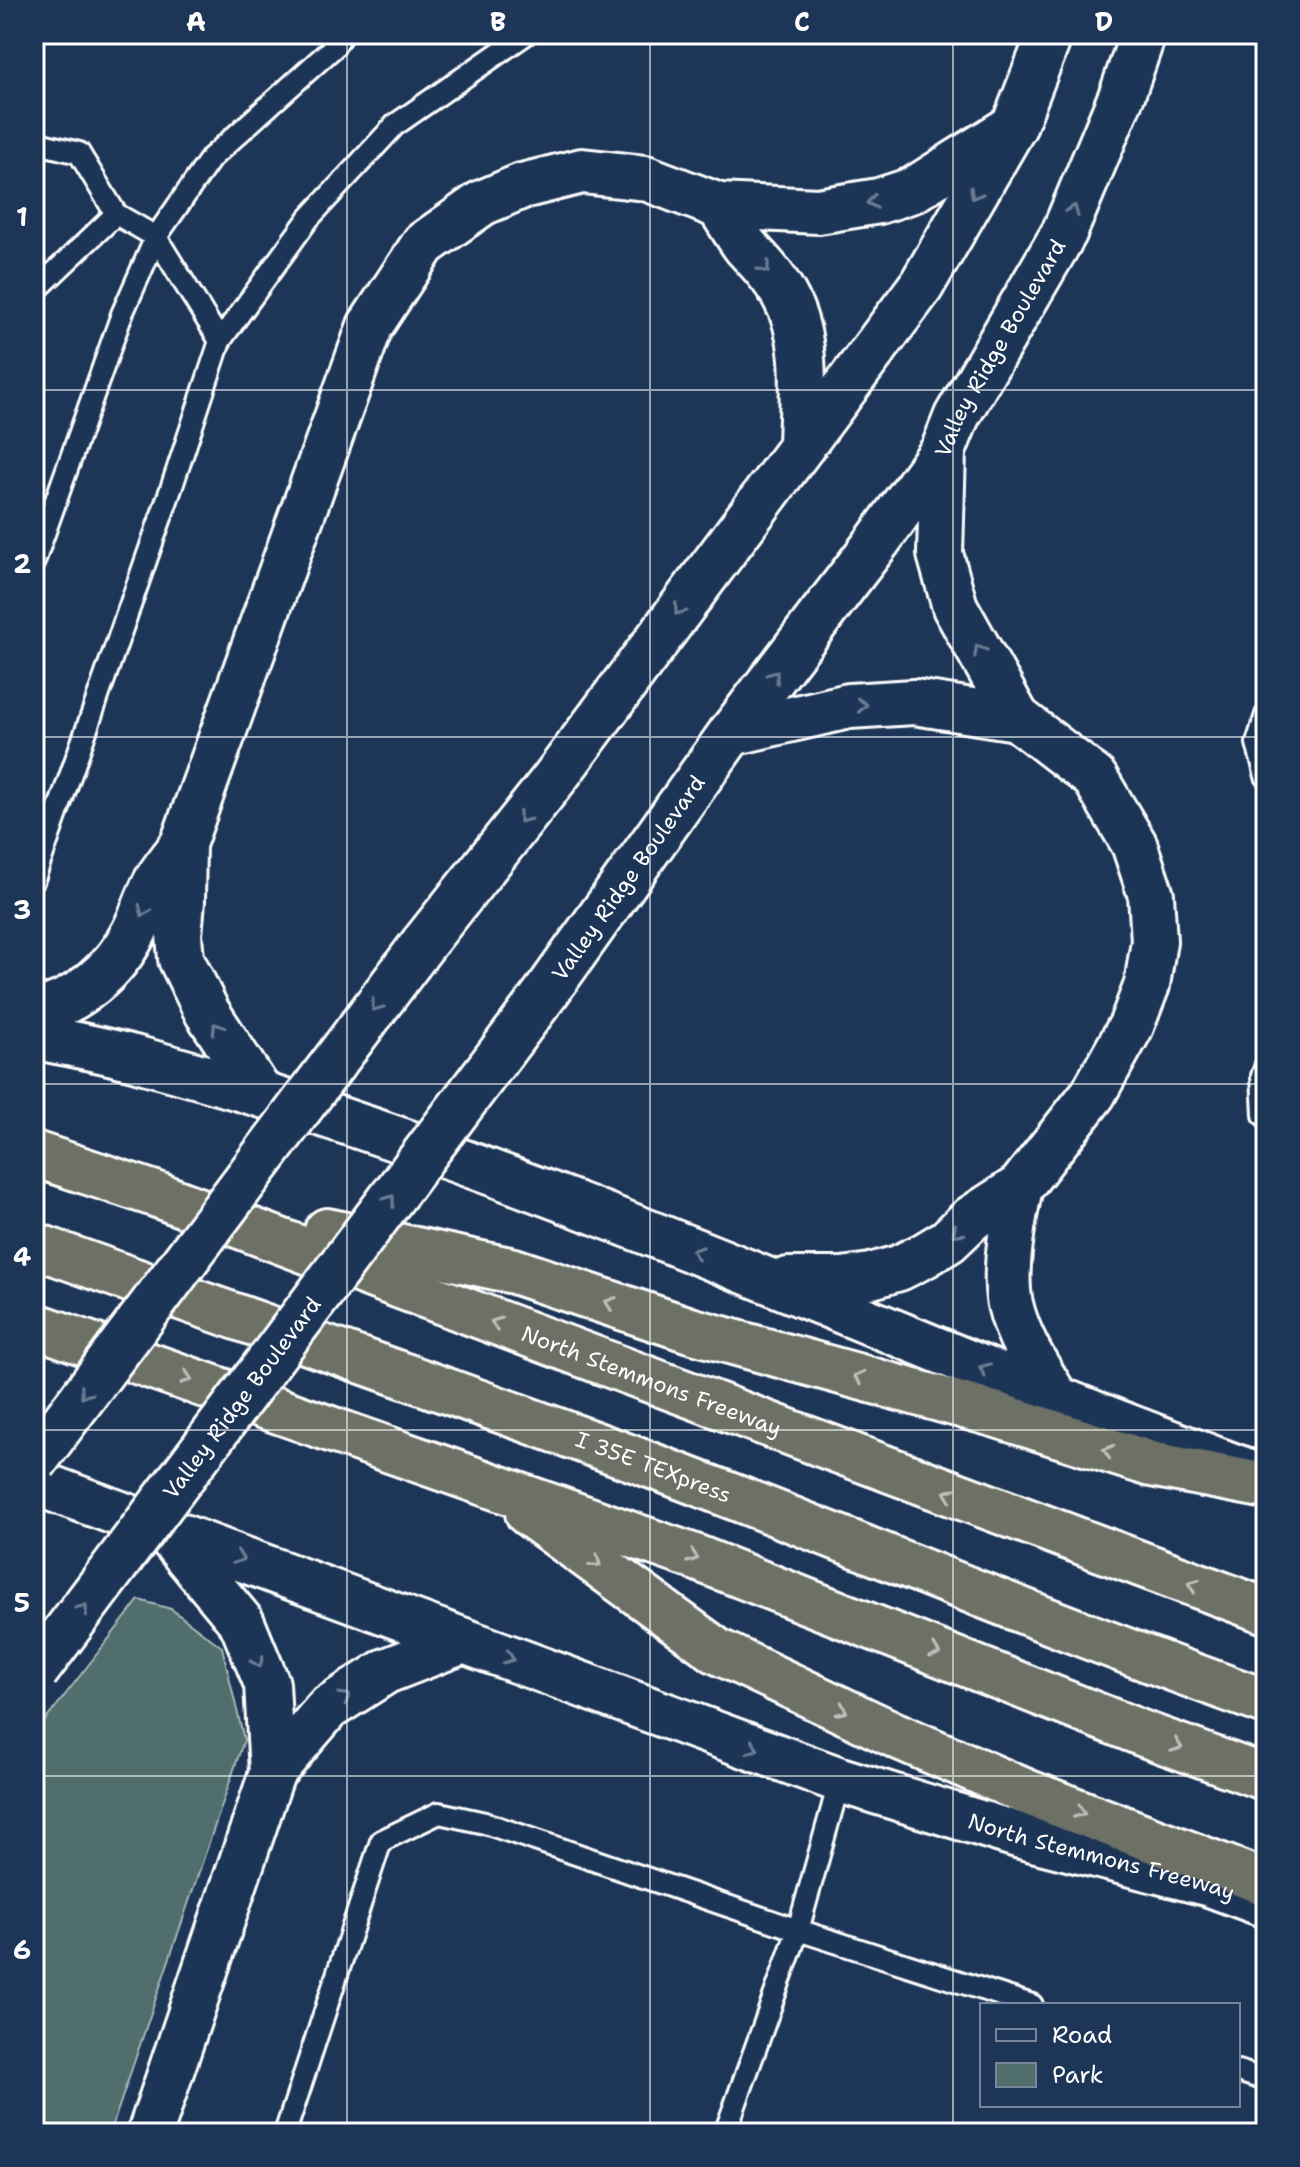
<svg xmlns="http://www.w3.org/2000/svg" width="1300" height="2167" font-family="'Shantell Sans',sans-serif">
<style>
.green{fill:#506e6c;stroke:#a8b6b6;stroke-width:2}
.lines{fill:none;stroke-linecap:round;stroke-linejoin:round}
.service-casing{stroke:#fff;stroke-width:26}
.secondary-casing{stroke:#fff;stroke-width:50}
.motorway-casing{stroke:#fff;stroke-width:50}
.service{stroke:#1d3557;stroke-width:20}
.secondary{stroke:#1d3557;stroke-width:44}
.motorway{stroke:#6c7065;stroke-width:44}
.secondary-bridge-casing{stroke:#fff;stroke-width:50;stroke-linecap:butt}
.secondary-bridge{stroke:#1d3557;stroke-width:44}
.oneway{stroke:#6c7c92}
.oneway2{stroke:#bdbfba}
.grid{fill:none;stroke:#fff;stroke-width:2;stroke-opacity:0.55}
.labels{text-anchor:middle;stroke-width:6;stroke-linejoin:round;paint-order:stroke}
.street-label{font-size:22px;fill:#fff;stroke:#1d3557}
.neatline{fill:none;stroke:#fff;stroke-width:3}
.grid-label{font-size:26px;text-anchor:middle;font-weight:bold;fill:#fff}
</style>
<rect width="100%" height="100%" fill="#1d3557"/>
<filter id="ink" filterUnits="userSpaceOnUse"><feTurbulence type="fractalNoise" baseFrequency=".0125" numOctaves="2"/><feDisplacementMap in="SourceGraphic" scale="16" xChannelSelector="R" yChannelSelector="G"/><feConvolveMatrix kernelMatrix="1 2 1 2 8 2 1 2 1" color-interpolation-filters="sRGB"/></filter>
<g filter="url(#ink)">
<path class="green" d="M139,1600L171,1609L222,1647L244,1740L110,2133H34V1735Z"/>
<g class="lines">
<defs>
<g id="service">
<path d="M34,142L79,153L116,214"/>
<path d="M34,292L116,214L156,237L220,341L172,486L34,879"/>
<path d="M220,341L309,218L395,125L526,34"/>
<path d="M34,562L122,314L156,237L211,158L334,47L342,34"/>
<path d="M1266,715L1257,743L1266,776"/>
<path d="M1266,1065L1262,1076L1264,1115L1266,1117"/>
<path d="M1238,2071L1266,2080"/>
<path d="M285,2133L381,1841L439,1813L485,1823L798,1930L1032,2005"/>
<path d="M725,2133L798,1930L840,1780"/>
</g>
<g id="secondary">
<path d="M719,206C728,219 736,234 746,247C760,262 774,277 784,295C810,340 802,397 801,446"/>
<path d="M731,733L849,706L914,702L1017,718"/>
<path d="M183,844L182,901L179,935L181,959L207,1012L260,1093"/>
<path d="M423,944L554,779L921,286L1014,126L1050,34"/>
<path id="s1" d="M548,990L731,733L877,542L943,451L957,416L1064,233L1123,92L1143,34"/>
<path d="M34,1012C77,1004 115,970 134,932C143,915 148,896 157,880C165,867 175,856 183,844L370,326L424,244L482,203L522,186L582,171L646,178L719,206L818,211L879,201L913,190L1014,126"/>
<path d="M34,1036C70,1044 106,1050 141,1060C455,1144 754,1276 1055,1398C1116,1423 1179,1446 1241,1469"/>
<path d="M1020,1187C1013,1219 1003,1272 1010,1304C1018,1339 1038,1369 1056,1398"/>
<path d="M788,1280H842L871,1276L899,1268L925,1255L948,1241L972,1218L1020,1187L1093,1094L1131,1026L1147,985L1154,941L1151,895L1134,844L1095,778L1017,718L955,607L940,554L943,451"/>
<path id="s2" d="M34,1482L840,1780L1021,1836L1210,1884L1266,1905"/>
<path d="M169,1535L242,1623L267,1684L272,1773"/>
<path d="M150,2133L272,1773L328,1708L386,1671L463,1641"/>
</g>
<g id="motorway">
<path id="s3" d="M34,1154L155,1194L1266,1611"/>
<path d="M327,1231L514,1271L690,1330L997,1415L1151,1464L1266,1486"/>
<path id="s4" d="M34,1245C239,1319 446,1388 650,1465C856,1542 1058,1629 1266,1702"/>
<path d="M34,1325L692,1556L1144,1734L1266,1778"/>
<path d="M528,1513L717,1651L895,1735L1024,1791L1266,1883"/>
</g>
</defs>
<use href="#service" class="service-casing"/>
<use href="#secondary" class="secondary-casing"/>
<use href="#motorway" class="motorway-casing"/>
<use href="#service" class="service"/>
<use href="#secondary" class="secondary"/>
<use href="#motorway" class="motorway"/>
<defs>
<g id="secondary-bridge">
<path d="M34,1462L423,944"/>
<path id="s5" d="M36,1671L548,990"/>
</g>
</defs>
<use href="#secondary-bridge" class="secondary-bridge-casing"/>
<use href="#secondary-bridge" class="secondary-bridge"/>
</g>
<defs><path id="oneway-chevron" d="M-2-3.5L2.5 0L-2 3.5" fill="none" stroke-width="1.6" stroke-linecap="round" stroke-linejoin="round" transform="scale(2)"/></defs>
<g class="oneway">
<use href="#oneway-chevron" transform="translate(975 194) rotate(120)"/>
<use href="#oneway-chevron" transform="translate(872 202) rotate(169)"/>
<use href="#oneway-chevron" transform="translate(1073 210) rotate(-68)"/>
<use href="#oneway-chevron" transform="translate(765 268) rotate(52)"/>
<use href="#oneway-chevron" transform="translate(679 610) rotate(127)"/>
<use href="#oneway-chevron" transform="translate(979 650) rotate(-119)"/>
<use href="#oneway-chevron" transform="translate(774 676) rotate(-53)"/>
<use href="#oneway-chevron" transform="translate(862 705) rotate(-4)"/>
<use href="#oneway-chevron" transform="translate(523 818) rotate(128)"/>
<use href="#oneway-chevron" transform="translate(144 911) rotate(113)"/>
<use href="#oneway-chevron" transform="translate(376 1006) rotate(127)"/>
<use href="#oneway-chevron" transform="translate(217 1028) rotate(-123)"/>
<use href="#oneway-chevron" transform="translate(390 1200) rotate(-53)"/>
<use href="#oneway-chevron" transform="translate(957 1232) rotate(137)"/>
<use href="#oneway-chevron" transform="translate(697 1252) rotate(-159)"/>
<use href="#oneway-chevron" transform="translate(984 1369) rotate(-158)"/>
<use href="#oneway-chevron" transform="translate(85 1393) rotate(127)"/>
<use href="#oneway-chevron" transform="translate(239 1558) rotate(20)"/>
<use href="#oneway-chevron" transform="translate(83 1609) rotate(-53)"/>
<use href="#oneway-chevron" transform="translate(509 1658) rotate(20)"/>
<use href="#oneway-chevron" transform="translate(258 1662) rotate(68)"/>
<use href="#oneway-chevron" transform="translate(345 1697) rotate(-32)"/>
<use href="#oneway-chevron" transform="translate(753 1748) rotate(20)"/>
</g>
<g class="oneway2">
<use href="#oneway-chevron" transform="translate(610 1303) rotate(-162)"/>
<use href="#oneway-chevron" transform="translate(496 1323) rotate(-159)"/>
<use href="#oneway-chevron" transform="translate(859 1377) rotate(-165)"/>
<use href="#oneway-chevron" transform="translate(187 1378) rotate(19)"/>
<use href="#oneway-chevron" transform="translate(1108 1451) rotate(-162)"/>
<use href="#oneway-chevron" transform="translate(949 1494) rotate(-159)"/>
<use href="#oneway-chevron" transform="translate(693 1557) rotate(21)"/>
<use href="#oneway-chevron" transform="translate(596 1562) rotate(36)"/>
<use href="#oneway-chevron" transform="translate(1193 1585) rotate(-160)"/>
<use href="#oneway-chevron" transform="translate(935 1652) rotate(21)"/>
<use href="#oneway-chevron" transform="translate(842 1710) rotate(25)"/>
<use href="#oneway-chevron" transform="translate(1177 1746) rotate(20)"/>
<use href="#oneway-chevron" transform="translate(1080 1812) rotate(21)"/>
</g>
</g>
<path class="grid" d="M347,34V2133M650,34V2133M953,34V2133M34,390H1266M34,737H1266M34,1084H1266M34,1430H1266M34,1776H1266"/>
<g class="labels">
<g class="street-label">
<text dy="8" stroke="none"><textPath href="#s1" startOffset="786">Valley Ridge Boulevard</textPath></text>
<text dy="8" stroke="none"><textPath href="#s1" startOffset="138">Valley Ridge Boulevard</textPath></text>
<text dy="8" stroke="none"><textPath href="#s3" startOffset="658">North Stemmons Freeway</textPath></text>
<text dy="8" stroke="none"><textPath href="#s5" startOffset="342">Valley Ridge Boulevard</textPath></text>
<text dy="8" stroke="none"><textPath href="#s4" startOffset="658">I 35E TEXpress</textPath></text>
<text dy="8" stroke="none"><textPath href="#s2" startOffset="1132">North Stemmons Freeway</textPath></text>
</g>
</g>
<rect width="1300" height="2167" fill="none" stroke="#1d3557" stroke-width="88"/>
<rect x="980" y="2003" width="260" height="104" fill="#1d3557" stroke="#77869a" stroke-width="2"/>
<rect x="996" y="2029" width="40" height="12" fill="#1d3557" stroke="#77869a" stroke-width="2"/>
<text x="1052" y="2043" font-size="24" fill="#ffffff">Road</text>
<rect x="996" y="2063" width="40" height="24" fill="#506e6c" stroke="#77869a" stroke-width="2"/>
<text x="1052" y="2083" font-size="24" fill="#ffffff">Park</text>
<rect x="44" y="44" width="1212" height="2079" class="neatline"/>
<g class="grid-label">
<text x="196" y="31">A</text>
<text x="498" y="31">B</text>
<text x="802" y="31">C</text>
<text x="1104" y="31">D</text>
<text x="22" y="226">1</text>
<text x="22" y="573">2</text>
<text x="22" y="919">3</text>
<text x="22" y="1266">4</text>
<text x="22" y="1612">5</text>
<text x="22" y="1959">6</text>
</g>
</svg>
